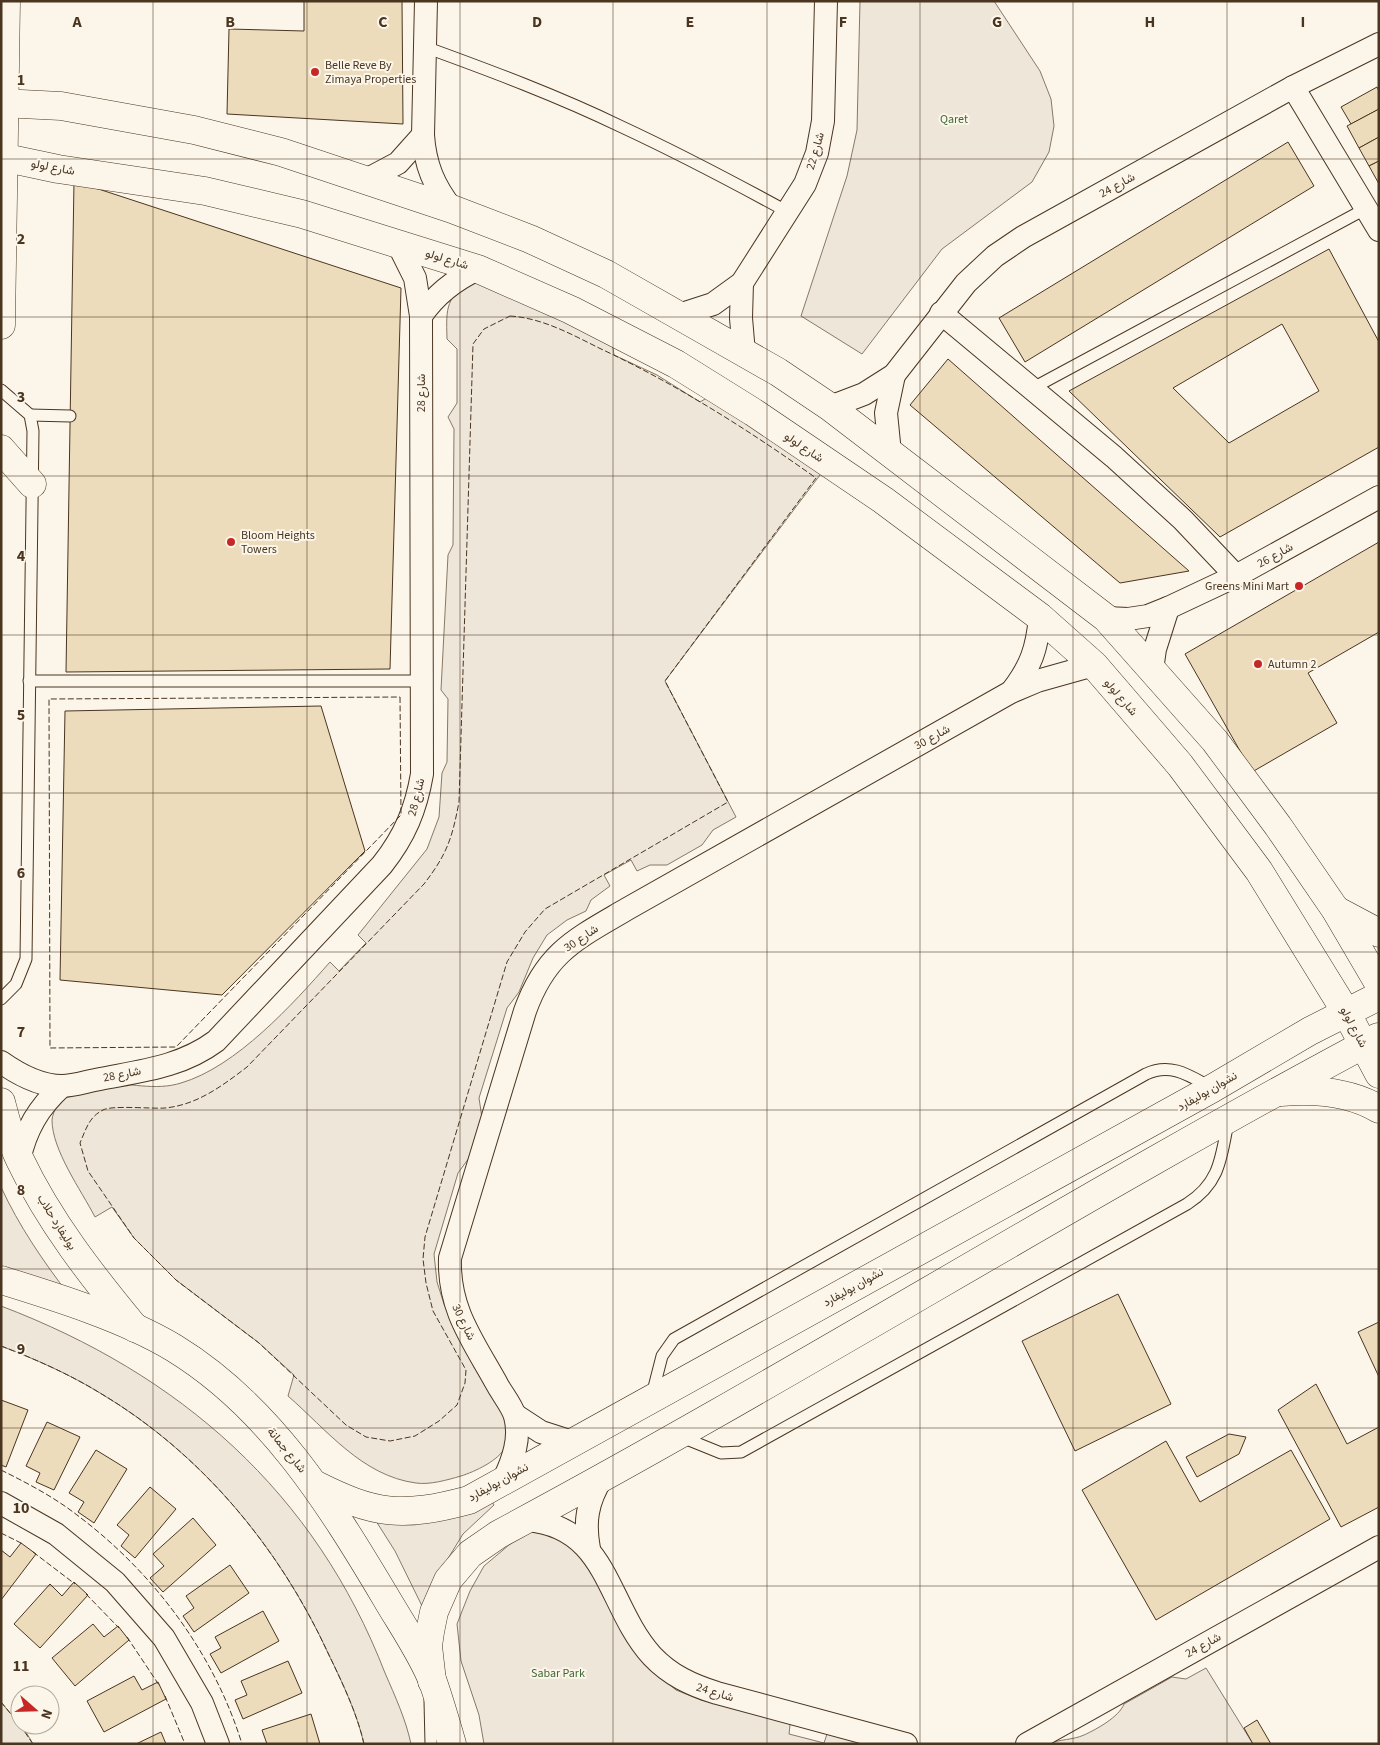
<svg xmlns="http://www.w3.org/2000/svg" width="1380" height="1745" font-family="'Source Sans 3',Vazirmatn,sans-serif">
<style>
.green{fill:#ede6d9;stroke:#887966}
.building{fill:#ecdcbc;stroke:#4a3520;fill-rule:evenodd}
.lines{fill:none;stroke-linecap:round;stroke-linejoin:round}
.lane-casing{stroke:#4a3520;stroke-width:13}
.street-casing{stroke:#4a3520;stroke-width:24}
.secondary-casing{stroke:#4a3520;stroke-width:29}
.lane{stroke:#fbf6e9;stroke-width:11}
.street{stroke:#fbf6e9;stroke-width:22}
.secondary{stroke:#fbf6e9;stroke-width:28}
.fence{stroke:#4a3520;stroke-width:1;stroke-dasharray:6 2.5;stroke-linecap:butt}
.grid{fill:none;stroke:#4a3520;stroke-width:1;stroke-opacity:0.55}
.poi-dot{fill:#c62828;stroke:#fbf6e9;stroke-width:2}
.labels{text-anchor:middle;stroke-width:4;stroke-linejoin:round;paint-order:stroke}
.poi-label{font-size:12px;fill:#4a3520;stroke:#fbf6e9;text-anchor:start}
.park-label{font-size:12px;fill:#436837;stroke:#fbf6e9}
.street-label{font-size:12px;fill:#4a3520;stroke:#fbf6e9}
.grid-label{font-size:16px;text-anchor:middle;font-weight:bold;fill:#4a3520;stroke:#fbf6e9;stroke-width:4;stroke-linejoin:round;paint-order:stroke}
</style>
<rect width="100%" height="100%" fill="#fbf6e9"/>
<g class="green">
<path d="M860,1H994L1040,71L1051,99L1054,126L1049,152L1032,182L942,249L862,354L801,316L847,176L857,130Z"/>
<path d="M473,278L611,333L614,355L657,375L700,402L710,396L826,467L665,681L736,817L713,830L702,845L667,865H650L637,871L631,860L604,875L610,886L591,900L586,911L567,920L547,935L533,958L519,992L507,1008L479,1098L482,1118L469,1158L458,1173L434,1254L437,1282L444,1304L483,1377L510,1413C508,1423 508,1437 505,1447C500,1460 474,1472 461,1476C447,1480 430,1485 416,1483C362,1476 326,1429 288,1396L294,1375L259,1343L176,1280L134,1238L112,1207L95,1217C81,1190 52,1150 52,1120C53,1110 60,1101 67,1094C75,1087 90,1082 102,1082C127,1083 156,1091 181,1083C236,1067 293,1004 330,962L339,971L366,943L358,935L427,849L439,817L442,773L447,762L448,699L441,690L448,555L453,545L454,429L448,417L457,403V349L447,339C446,306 446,298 473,278Z"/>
<path d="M1,1187C19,1226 43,1261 69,1295L1,1267Z"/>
<path d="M1,1306C180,1374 315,1492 385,1673C395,1696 406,1720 411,1744H364C357,1713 342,1682 328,1653C279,1547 201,1453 100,1393C69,1374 35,1359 1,1346Z"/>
<path d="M490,1498L494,1505L463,1534L433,1583L423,1608L395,1551L369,1510Z"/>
<path d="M538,1528H563L654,1672L676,1690L701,1700L762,1714L791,1716L789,1734L824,1743L830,1725L869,1744H484L479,1715L461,1661L457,1624L470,1591L484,1566L515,1540Z"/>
<path d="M1206,1668L1253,1744H1048C1060,1739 1073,1740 1084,1735C1097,1729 1119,1717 1124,1704L1172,1677L1186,1679Z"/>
<path d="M1,1702L26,1732L33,1744H1Z"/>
</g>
<g class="building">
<path d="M304,1H402L403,124L227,114L229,29L304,31Z"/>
<path d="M1377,87L1379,91V109L1351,124L1341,107Z"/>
<path d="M1379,109V137L1359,148L1347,126Z"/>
<path d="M1379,137V161L1369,166L1359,148Z"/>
<path d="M1288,142L1314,186L1025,362L999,318Z"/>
<path d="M1379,161V184L1369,166Z"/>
<path d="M74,181L401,288L390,669L66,672Z"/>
<path d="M1329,249L1379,342V447L1220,537L1069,391ZM1282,324L1319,391L1229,443L1173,388Z"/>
<path d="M948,359L1189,571L1120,583L910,405Z"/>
<path d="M1379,542V632L1308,673L1337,723L1252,772L1185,654Z"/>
<path d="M321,706L365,851L222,995L60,980L65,711Z"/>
<path d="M1118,1294L1171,1404L1075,1451L1022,1341Z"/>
<path d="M1379,1322V1377L1358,1332Z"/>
<path d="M1316,1384L1347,1444L1379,1427V1507L1341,1527L1278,1410Z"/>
<path d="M1,1400L28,1410L6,1467L1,1465Z"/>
<path d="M47,1422L80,1437L54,1490L36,1482L40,1473L26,1466Z"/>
<path d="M1229,1434L1246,1437L1239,1454L1197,1477L1186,1457Z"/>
<path d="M1166,1441L1200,1502L1291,1450L1330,1519L1156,1620L1082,1490Z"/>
<path d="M96,1450L127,1469L94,1523L78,1512L84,1502L69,1493Z"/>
<path d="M150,1487L176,1509L135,1558L121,1546L129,1535L117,1525Z"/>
<path d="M193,1518L216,1545L163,1592L150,1578L164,1566L153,1554Z"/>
<path d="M21,1543L36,1554L1,1600V1550L10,1557Z"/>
<path d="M230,1565L249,1593L194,1632L183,1616L194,1608L186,1596Z"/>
<path d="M74,1582L88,1595L40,1648L14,1624L50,1584L62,1596Z"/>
<path d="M263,1611L279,1641L221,1673L210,1654L221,1648L215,1637Z"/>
<path d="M93,1624L104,1637L118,1626L129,1640L75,1686L52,1658Z"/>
<path d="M288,1661L302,1693L243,1719L235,1700L247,1695L241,1681Z"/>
<path d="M134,1676L142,1690L158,1682L166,1699L104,1732L87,1701Z"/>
<path d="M311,1714L320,1744H267L262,1730Z"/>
<path d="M1257,1720L1271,1744H1253L1244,1728Z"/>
<path d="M161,1732L166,1744H136Z"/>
</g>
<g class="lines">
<defs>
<g id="lane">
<path d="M425,47C491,71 558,96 622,127C678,153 733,182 788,212"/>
<path d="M1033,388L1367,208"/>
<path d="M1,390L30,415L33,431L26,959L16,984L1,999"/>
<path d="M30,415L70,416"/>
<path d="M29,681H422"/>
<path d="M652,1395L662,1356L674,1339L1146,1074C1171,1062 1190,1076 1212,1088"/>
<path d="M679,1436L721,1453L741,1452L1187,1204C1220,1183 1221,1158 1228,1122"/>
<path d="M430,1701L431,1744"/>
</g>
<g id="street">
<path d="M426,1L423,135C425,165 434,186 452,209"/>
<path d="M1293,87L1379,230"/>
<path d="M366,180L398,163L423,135"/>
<path d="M742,283L741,318L744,353"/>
<path d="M941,313L1114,457L1183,520L1236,576"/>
<path d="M679,315L713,304L742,283L805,184L817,153L823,121L826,1"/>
<path d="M421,316C436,294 454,280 478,269"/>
<path d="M830,407L864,394L894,375L966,283L995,256L1023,237L1293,87L1379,44"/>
<path d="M890,453L886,413L894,375"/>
<path d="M1106,618L1128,619L1148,616L1168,608L1236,576L1379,497"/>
<path d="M1152,670L1155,649L1168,608"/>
<path d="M1012,691C1031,666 1037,649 1040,617"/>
<path d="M1,1062C18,1074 41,1086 62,1086C74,1086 88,1081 100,1079C141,1071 181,1067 216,1041L382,865C405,836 416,809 422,774L421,316L415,278L398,244"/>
<path d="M19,1160C26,1129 38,1108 62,1086"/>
<path d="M515,1415L541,1432L572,1442"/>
<path d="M504,1479C513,1460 521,1438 515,1416C512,1406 503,1395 498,1386C474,1342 448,1310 450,1258L525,1011C546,952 576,939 627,909L1011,692L1037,681L1094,665"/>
<path d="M1,1503L56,1534L115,1582L164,1638L202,1703L218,1744"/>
<path d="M527,1520C609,1527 606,1605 652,1656C670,1675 691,1685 717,1693L906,1744"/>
<path d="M589,1549C584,1522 587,1502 602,1478"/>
<path d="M1027,1744L1379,1547"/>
</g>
<g id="secondary">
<path d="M1,103L61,106L194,130L281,152L452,209L530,239L606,274L778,372L830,407L1106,618L1215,741L1278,826L1335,909L1379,984"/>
<path d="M1,157L58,169L205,191L302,214L478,269L571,310L676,364L753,412L883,500L1040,617L1094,665L1180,765L1259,871L1346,1012L1379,1074"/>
<path d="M1,325L6,1"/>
<path d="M1,449L32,484"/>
<path d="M1336,910L1379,933"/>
<path d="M1281,1092C1314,1089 1349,1091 1379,1109"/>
<path d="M1,1102C6,1121 11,1142 20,1160C49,1221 92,1276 135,1328"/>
<path d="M1,1280C56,1297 124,1318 174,1348C269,1406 329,1502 385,1596C400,1622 423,1655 433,1682C440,1702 446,1723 452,1744"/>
<path d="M314,1484C375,1515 402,1518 469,1500L1213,1088L1310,1031L1379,996"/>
<path d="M432,1681L428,1646L430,1632L434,1612L448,1580L470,1554L499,1534C796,1375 1081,1195 1378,1037"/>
</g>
</defs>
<use href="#lane" class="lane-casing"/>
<use href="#street" class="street-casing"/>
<use href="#secondary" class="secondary-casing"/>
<use href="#lane" class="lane"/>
<use href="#street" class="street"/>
<use href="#secondary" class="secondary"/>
<g class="fence">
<path d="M510,316C542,318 571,334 599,348C676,384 747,429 816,478L665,681L728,802L545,909L525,932L507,962L425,1237L423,1259L426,1283L433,1311L466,1370L465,1383L457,1405L439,1421L415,1436L390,1441L366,1437L346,1425L259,1343L176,1280L134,1238L88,1171L80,1143C86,1129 89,1117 103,1110C112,1105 152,1109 165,1108C197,1105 222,1086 247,1067L424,884C447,854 452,839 459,802L473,344L484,329Z"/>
<path d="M400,697L401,815L176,1047L50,1048L49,699Z"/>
<path d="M1,1346C35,1359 69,1374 100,1393C201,1453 279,1547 328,1653C342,1682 357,1713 364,1744"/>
<path d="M1,1470C27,1483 54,1497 77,1515C153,1572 214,1653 242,1744"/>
<path d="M1,1533L23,1544"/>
<path d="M33,1552L75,1584"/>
<path d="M86,1594L119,1628"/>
<path d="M127,1637L159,1685"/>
<path d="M165,1696L185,1744"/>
<path d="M1,1702L20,1725"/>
<path d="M20,1725L33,1744"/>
</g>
</g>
<path class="grid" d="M153,1V1744M307,1V1744M460,1V1744M613,1V1744M767,1V1744M920,1V1744M1073,1V1744M1227,1V1744M1,159H1379M1,317H1379M1,476H1379M1,635H1379M1,793H1379M1,952H1379M1,1110H1379M1,1269H1379M1,1428H1379M1,1586H1379"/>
<g class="poi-dot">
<circle cx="315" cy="72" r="5"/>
<circle cx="231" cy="542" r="5"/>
<circle cx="1299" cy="586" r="5"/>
<circle cx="1258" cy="664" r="5"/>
</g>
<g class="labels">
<g class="poi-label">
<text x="325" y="69">Belle Reve By<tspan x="325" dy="14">Zimaya Properties</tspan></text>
<text x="241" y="539">Bloom Heights<tspan x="241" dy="14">Towers</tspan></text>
<text x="1289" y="590" text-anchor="end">Greens Mini Mart</text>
<text x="1268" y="668">Autumn 2</text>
</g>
<g class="park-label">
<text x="954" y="123">Qaret</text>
<text x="558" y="1677">Sabar Park</text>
</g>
<g class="street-label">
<text transform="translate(815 151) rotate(-74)" y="4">شارع 22</text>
<text transform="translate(53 167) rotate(10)" y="4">شارع لولو</text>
<text transform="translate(1117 185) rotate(-29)" y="4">شارع 24</text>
<text transform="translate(447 259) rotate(17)" y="4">شارع لولو</text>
<text transform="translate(421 393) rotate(-90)" y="4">شارع 28</text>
<text transform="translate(804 447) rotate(34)" y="4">شارع لولو</text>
<text transform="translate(1275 555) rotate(-29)" y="4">شارع 26</text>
<text transform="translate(1121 697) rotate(49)" y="4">شارع لولو</text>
<text transform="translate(932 737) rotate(-29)" y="4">شارع 30</text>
<text transform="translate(416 797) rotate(-76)" y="4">شارع 28</text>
<text transform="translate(581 938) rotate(-34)" y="4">شارع 30</text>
<text transform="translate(1354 1027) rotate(62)" y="4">شارع لولو</text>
<text transform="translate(122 1074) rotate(-11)" y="4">شارع 28</text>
<text transform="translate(1207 1091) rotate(-30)" y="4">نشوان بوليفارد</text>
<text transform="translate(57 1222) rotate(58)" y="4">بوليفارد حلاب</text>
<text transform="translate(853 1287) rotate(-29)" y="4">نشوان بوليفارد</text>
<text transform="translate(464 1322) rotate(64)" y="4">شارع 30</text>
<text transform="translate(287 1450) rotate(51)" y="4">شارع جمانة</text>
<text transform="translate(498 1482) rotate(-29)" y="4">نشوان بوليفارد</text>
<text transform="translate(1203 1645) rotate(-29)" y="4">شارع 24</text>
<text transform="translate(715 1692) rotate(17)" y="4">شارع 24</text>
</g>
</g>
<g class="grid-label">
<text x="77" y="27">A</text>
<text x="230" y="27">B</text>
<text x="383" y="27">C</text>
<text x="537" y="27">D</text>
<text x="690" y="27">E</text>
<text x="843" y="27">F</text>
<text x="997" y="27">G</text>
<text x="1150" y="27">H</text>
<text x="1303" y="27">I</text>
<text x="21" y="85">1</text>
<text x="21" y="244">2</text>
<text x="21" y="402">3</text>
<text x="21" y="561">4</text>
<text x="21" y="720">5</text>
<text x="21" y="878">6</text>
<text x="21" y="1037">7</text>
<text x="21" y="1195">8</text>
<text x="21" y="1354">9</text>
<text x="21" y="1513">10</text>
<text x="21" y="1671">11</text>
</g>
<rect width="1380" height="1745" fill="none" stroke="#4a3520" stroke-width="5"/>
<g transform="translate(35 1710) rotate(110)"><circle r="24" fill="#fbf6e9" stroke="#b4a999"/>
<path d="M0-4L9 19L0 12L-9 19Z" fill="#c62828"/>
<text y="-8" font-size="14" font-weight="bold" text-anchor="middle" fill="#4a3520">N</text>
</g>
</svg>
